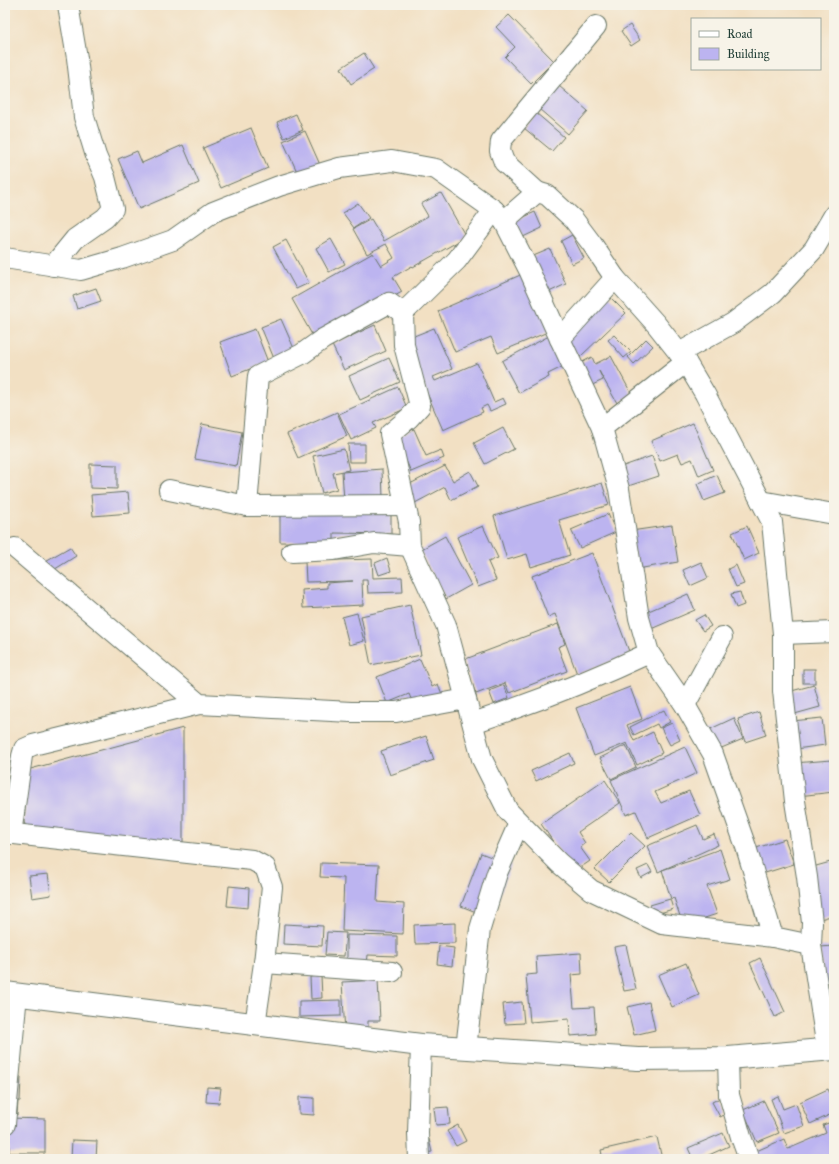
<svg xmlns="http://www.w3.org/2000/svg" width="839" height="1164" font-family="'IM FELL Great Primer',serif">
<style>
.building{fill:#bcb4f0}
.lines{fill:none;stroke-linecap:round;stroke-linejoin:round}
.street-casing{stroke:#697666;stroke-width:22}
.secondary-casing{stroke:#697666;stroke-width:24}
.street{stroke:#fff;stroke-width:20}
.secondary{stroke:#fff;stroke-width:22}
</style>
<rect width="100%" height="100%" fill="#f7f3e8"/>
<filter id="ink" filterUnits="userSpaceOnUse"><feTurbulence type="fractalNoise" baseFrequency=".025" numOctaves="2"/><feDisplacementMap in="SourceGraphic" scale="8" xChannelSelector="R" yChannelSelector="G"/><feConvolveMatrix kernelMatrix="1 2 1 2 8 2 1 2 1" color-interpolation-filters="sRGB"/></filter>
<filter id="wash" filterUnits="userSpaceOnUse"><feTurbulence type="fractalNoise" baseFrequency=".012" numOctaves="4" result="noise"/><feDisplacementMap in="SourceGraphic" scale="16" xChannelSelector="R" yChannelSelector="G"/><feGaussianBlur stdDeviation="0.9" result="paint"/><feColorMatrix in="noise" values="0 0 0 0 0 0 0 0 0 0 0 0 0 0 0 0 0 1.4 0 .05"/><feComposite in="paint" operator="in"/></filter>
<g filter="url(#wash)">
<rect width="100%" height="100%" fill="#f2e0c3"/>
<g id="blocks">
<g class="building">
<path d="M509,15L554,61L531,84L505,57L515,47L496,27Z"/>
<path d="M630,25L640,40L631,46L621,31Z"/>
<path d="M364,53L374,69L351,84L341,68Z"/>
<path d="M559,86L588,111L568,134L539,109Z"/>
<path d="M536,113L564,137L552,151L524,128Z"/>
<path d="M296,114L303,130L284,138L277,122Z"/>
<path d="M251,128L268,168L221,188L203,148Z"/>
<path d="M305,131L321,167L299,176L283,141Z"/>
<path d="M183,145L199,183L139,209L118,159L137,151L142,163Z"/>
<path d="M441,193L466,237L413,267L412,266L393,277L402,292L315,340L292,299L373,253L381,266L394,258L386,244L367,254L353,229L371,219L384,241L428,216L421,204Z"/>
<path d="M358,203L369,218L354,228L343,213Z"/>
<path d="M535,212L542,228L523,237L515,221Z"/>
<path d="M572,235L584,258L572,264L561,241Z"/>
<path d="M331,239L345,264L329,272L316,248Z"/>
<path d="M286,240L309,283L296,289L273,247Z"/>
<path d="M550,249L566,284L547,293L531,257Z"/>
<path d="M525,273L550,331L498,353L491,337L455,352L438,311Z"/>
<path d="M96,288L101,301L77,309L73,296Z"/>
<path d="M609,296L626,313L580,357L563,340Z"/>
<path d="M281,319L296,353L275,361L261,327Z"/>
<path d="M375,325L386,351L344,370L332,345Z"/>
<path d="M434,328L452,369L433,377L435,381L477,363L494,402L503,398L506,404L490,411L487,405L481,408L483,412L443,430L404,340Z"/>
<path d="M255,329L268,362L232,376L220,342Z"/>
<path d="M614,335L631,352L624,358L608,340Z"/>
<path d="M549,336L564,366L548,374L549,377L519,393L502,361Z"/>
<path d="M646,339L653,346L634,364L628,357Z"/>
<path d="M611,356L632,395L617,403L599,371L603,380L588,387L577,365L592,357L595,364Z"/>
<path d="M389,358L400,382L360,400L349,376Z"/>
<path d="M398,387L407,408L373,423L376,428L351,440L339,414Z"/>
<path d="M337,412L347,436L298,458L287,434Z"/>
<path d="M693,423L713,470L699,476L692,459L682,463L678,454L660,461L651,441Z"/>
<path d="M202,424L242,432L236,466L195,459Z"/>
<path d="M503,428L514,449L485,464L474,443Z"/>
<path d="M414,429L426,456L441,450L444,458L411,472L396,437Z"/>
<path d="M348,444H365V462H349Z"/>
<path d="M344,449L349,470L333,473L337,489L322,493L313,456Z"/>
<path d="M652,456L659,476L625,487L618,468Z"/>
<path d="M90,464L117,465V489L90,488Z"/>
<path d="M445,466L453,481L470,471L478,486L451,500L445,487L415,503L406,486Z"/>
<path d="M382,469L383,498L344,500L342,472Z"/>
<path d="M717,475L725,493L704,501L697,484Z"/>
<path d="M602,483L609,505L559,520L570,555L531,567L527,554L507,560L494,516Z"/>
<path d="M128,492L130,513L93,516L91,495Z"/>
<path d="M280,510L391,512V534L334,533V543L280,542Z"/>
<path d="M608,514L616,532L580,548L571,530Z"/>
<path d="M672,525L678,562L637,569L631,531Z"/>
<path d="M483,526L498,558L488,562L496,580L478,587L457,537Z"/>
<path d="M747,526L759,553L744,560L732,533Z"/>
<path d="M445,536L471,585L446,599L420,550Z"/>
<path d="M70,547L76,556L52,571L42,563Z"/>
<path d="M592,553L630,654L577,674L555,614L548,617L532,576Z"/>
<path d="M387,558L391,571L379,575L375,563Z"/>
<path d="M372,559L373,578L402,577L403,592L368,593L367,580H362L363,605L303,608L302,590L327,588V583L353,581L306,582L305,561Z"/>
<path d="M701,562L708,578L690,586L683,570Z"/>
<path d="M736,565L744,584L736,587L728,569Z"/>
<path d="M740,592L744,605L736,608L731,594Z"/>
<path d="M688,594L695,610L651,629L644,613Z"/>
<path d="M410,605L421,655L371,665L361,616Z"/>
<path d="M357,613L364,641L349,645L342,617Z"/>
<path d="M704,615L711,626L703,631L695,620Z"/>
<path d="M558,624L565,644L558,647L567,671L509,693L505,683L476,694L463,660Z"/>
<path d="M420,659L432,687L438,684L442,694L414,706L409,694L387,703L377,677Z"/>
<rect x="803" y="669" width="12" height="14"/>
<path d="M504,685L509,698L494,704L489,691Z"/>
<path d="M814,685L820,707L791,715L784,693Z"/>
<path d="M630,687L642,719L627,725L634,741L653,732L662,753L637,765L627,743L594,756L576,708Z"/>
<path d="M664,710L670,722L659,728L657,724L634,735L630,727Z"/>
<path d="M759,712L766,735L745,742L738,719Z"/>
<path d="M734,718L743,739L712,752L704,732Z"/>
<path d="M822,718L825,745L796,749L792,721Z"/>
<path d="M672,723L680,740L670,745L661,728Z"/>
<path d="M183,728V847L29,833L24,822L27,786L23,771Z"/>
<path d="M426,736L434,760L390,775L381,751Z"/>
<path d="M626,745L636,767L611,779L600,758Z"/>
<path d="M685,747L697,773L655,792L661,803L689,791L700,815L648,838L636,811L626,815L611,780Z"/>
<path d="M570,753L574,763L536,781L531,771Z"/>
<path d="M831,760L834,792L798,796L794,763Z"/>
<path d="M605,780L620,803L578,832L585,843L580,847L590,861L574,872L541,824Z"/>
<path d="M697,825L703,839L714,834L718,845L658,872L647,846Z"/>
<path d="M631,833L645,846L609,882L595,869Z"/>
<path d="M785,839L794,864L762,874L753,849Z"/>
<path d="M720,849L730,879L707,886L717,914L683,925L674,898L671,899L662,870L699,858L698,857Z"/>
<path d="M481,853L511,865L491,918L461,906Z"/>
<path d="M834,861V915L817,920L809,868Z"/>
<path d="M321,863L379,865L377,902L404,904L403,934L342,931L344,878L320,877Z"/>
<path d="M648,865L652,872L641,878L637,870Z"/>
<path d="M48,874L51,895L32,898L29,876Z"/>
<path d="M229,886L249,888L248,908L227,906Z"/>
<path d="M670,899L673,909L653,915L650,905Z"/>
<path d="M455,923V943L415,944L414,925Z"/>
<path d="M284,924L323,926L322,946L283,944Z"/>
<path d="M327,932L346,933L344,956L325,955Z"/>
<path d="M347,935L397,936V956L368,955L367,964H347Z"/>
<path d="M626,945L636,989L624,991L614,947Z"/>
<path d="M439,946L454,948L452,966L437,964Z"/>
<path d="M834,946V985L824,986L820,947Z"/>
<path d="M581,953L582,974L571,975L574,1008L594,1007L596,1034L570,1036L569,1019L530,1022L526,975L537,974L536,956Z"/>
<path d="M760,958L785,1012L775,1017L750,963Z"/>
<path d="M686,963L699,995L672,1007L658,975Z"/>
<path d="M321,976L322,998L311,999L310,977Z"/>
<path d="M378,980L380,1021H368V1031L345,1033L342,982Z"/>
<path d="M834,994V1010L822,1013L819,997Z"/>
<path d="M341,1000V1016L299,1017V1001Z"/>
<path d="M522,1002L524,1023L505,1024L503,1004Z"/>
<path d="M649,1002L655,1030L634,1035L627,1007Z"/>
<path d="M11,1077H21L20,1101H18L17,1115H9Z"/>
<path d="M207,1087L221,1088L219,1103L206,1102Z"/>
<path d="M828,1089L834,1102V1113L810,1124L800,1102Z"/>
<path d="M778,1096L783,1109L796,1104L804,1126L784,1133L771,1099Z"/>
<path d="M299,1097L314,1098V1115L299,1114Z"/>
<path d="M720,1098L728,1113L720,1117L712,1102Z"/>
<path d="M764,1101L779,1133L757,1142L743,1110Z"/>
<path d="M448,1107L450,1124L436,1125L434,1108Z"/>
<path d="M9,1118L45,1119V1153H9Z"/>
<path d="M834,1121V1159H757L754,1152L784,1139L788,1149L826,1133L823,1125Z"/>
<path d="M458,1125L466,1141L456,1146L447,1131Z"/>
<path d="M723,1133L729,1146L700,1159H693L688,1148Z"/>
<path d="M657,1137L662,1159H595V1156L602,1155L601,1150Z"/>
<path d="M429,1139L432,1152L418,1154L416,1141Z"/>
<path d="M72,1140L97,1141L96,1159H71Z"/>
<path d="M472,1155L473,1159H442V1158Z"/>
</g>
</g>
</g>
<g filter="url(#ink)">
<use href="#blocks" fill-opacity="0" stroke="#697666" stroke-width="1"/>
<g class="lines">
<defs>
<g id="street">
<path d="M537,192L547,195L574,220L592,244L615,278"/>
<path d="M494,210L504,221L537,192L504,162L500,151L501,141L596,26"/>
<path d="M504,221L529,270L560,339L602,428"/>
<path d="M5,258L81,270L122,258L173,240L213,212L279,186L339,168L392,161L436,169L494,210L457,260L403,313L404,345L420,406L409,418L390,434L409,522L410,546L446,625L482,759L508,811L559,863L591,890L662,924L773,937L811,945L827,1049"/>
<path d="M53,266L75,239L105,218L113,209L105,177L96,156L84,117L77,58L68,5"/>
<path d="M560,339L615,278L656,324L686,362L705,394L772,522L783,634V691L795,801L807,877L812,923L811,945"/>
<path d="M679,353L733,323L773,293L814,249L834,215"/>
<path d="M686,362L602,428L619,489L639,618L649,653L685,705L713,754L746,847L773,937"/>
<path d="M169,490L247,506L405,505"/>
<path d="M761,501L834,514"/>
<path d="M247,506L258,376L302,354L323,339L389,303L403,313"/>
<path d="M15,548L199,704L351,712H396L466,699"/>
<path d="M292,552L334,550L374,543L410,546"/>
<path d="M783,634L834,632"/>
<path d="M685,705L722,637"/>
<path d="M473,723C533,703 592,680 649,653"/>
<path d="M5,833L252,860L265,867L272,887L264,963L255,1025"/>
<path d="M11,834L22,756L24,749L33,745L199,704"/>
<path d="M264,963L392,972"/>
<path d="M466,1048L480,929L497,873L519,823"/>
<path d="M728,1058L729,1095L741,1137L749,1159"/>
<path d="M5,1124L17,994"/>
<path d="M419,1159L418,1133L421,1045"/>
</g>
<path id="secondary" d="M5,993L421,1045L638,1059L728,1058L834,1049"/>
</defs>
<use href="#street" class="street-casing"/>
<use href="#secondary" class="secondary-casing"/>
<use href="#street" class="street"/>
<use href="#secondary" class="secondary"/>
</g>
</g>
<rect width="839" height="1164" fill="none" stroke="#f7f3e8" stroke-width="20"/>
<rect x="691" y="18" width="130" height="52" fill="#f7f3e8" stroke="#a1aaa0"/>
<rect x="699" y="31" width="20" height="6" fill="#ffffff" stroke="#a1aaa0"/>
<text x="727" y="38" font-size="12" fill="#1f3d34">Road</text>
<rect x="699" y="48" width="20" height="12" fill="#bcb4f0" stroke="#a1aaa0"/>
<text x="727" y="58" font-size="12" fill="#1f3d34">Building</text>
</svg>
